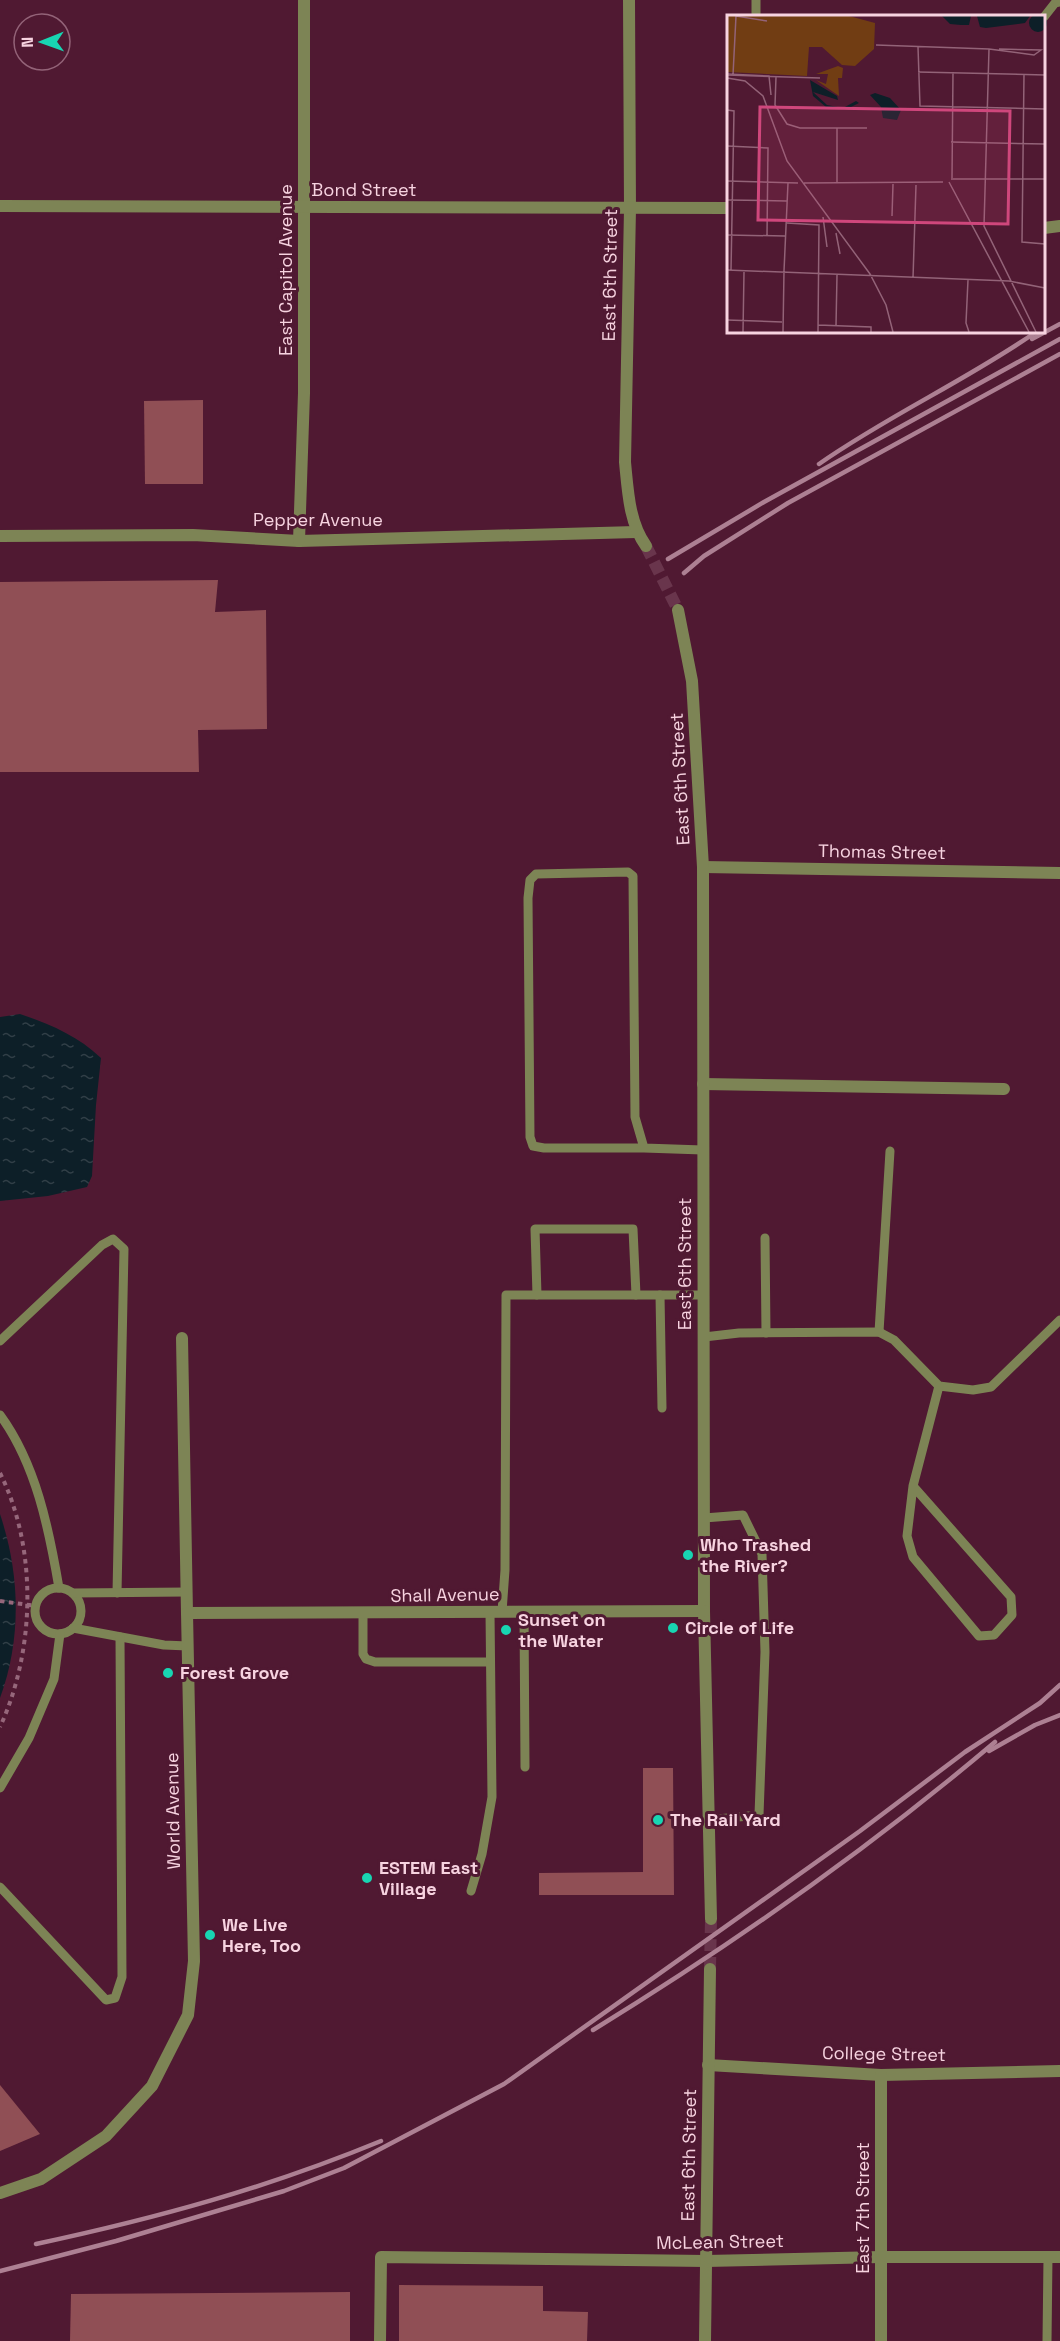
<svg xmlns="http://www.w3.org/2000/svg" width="1060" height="2341" font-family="'Space Grotesk',sans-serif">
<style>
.water{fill:url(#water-ripples)}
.building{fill:#904f55}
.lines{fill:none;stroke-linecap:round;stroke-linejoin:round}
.tertiary-tunnel{stroke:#69354c;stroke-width:12;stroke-dasharray:12 6;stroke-linecap:butt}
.path{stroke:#96677b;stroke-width:4;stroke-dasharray:4.5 4.5;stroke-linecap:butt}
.service{stroke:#7d8455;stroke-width:9}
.minor{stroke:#7d8455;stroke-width:12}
.tertiary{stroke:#7d8455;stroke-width:12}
.rail{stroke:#ad8093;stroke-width:4.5}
.poi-dot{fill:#18d5b2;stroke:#501932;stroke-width:2}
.labels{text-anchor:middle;stroke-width:6;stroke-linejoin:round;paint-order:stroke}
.street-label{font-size:18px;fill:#f7d3e0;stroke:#501932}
.poi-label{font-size:18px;font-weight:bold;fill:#f7d3e0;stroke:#501932;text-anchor:start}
.inset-road{fill:none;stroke:#936378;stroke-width:1.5}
.view{fill:#cf477c;fill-opacity:0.15;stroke:#cf477c;stroke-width:3}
.inset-edge{fill:none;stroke:#f7d3e0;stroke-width:3}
</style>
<defs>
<pattern id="water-ripples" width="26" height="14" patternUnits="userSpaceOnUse" patternTransform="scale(1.5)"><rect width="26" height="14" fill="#0d1f28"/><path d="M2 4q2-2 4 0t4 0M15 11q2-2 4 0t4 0" fill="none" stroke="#313f47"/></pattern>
</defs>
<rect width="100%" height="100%" fill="#501932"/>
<g class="water">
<path d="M20,1014C50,1024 78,1036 101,1058L96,1105L92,1176L87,1187L48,1196L0,1201V1017Z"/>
<path d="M0,1514C20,1574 22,1638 0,1698Z"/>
</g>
<g class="building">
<path d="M203,400V484H145L144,401Z"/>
<path d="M218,580L215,612L266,610L267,729L198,730L199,772H0V582Z"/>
<path d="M643,1768H673L674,1895H539V1873L643,1872Z"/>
<path d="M0,2085L40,2134L0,2151Z"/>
<path d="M399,2285L543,2286V2311L588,2312L587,2341H399Z"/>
<path d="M350,2292V2341H70L71,2294Z"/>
</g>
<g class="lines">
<g class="tertiary-tunnel">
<path d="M646,546L678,610"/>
<path d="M710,1969L711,1919"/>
</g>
<g class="path">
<path d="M0,1473C38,1549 35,1651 0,1727"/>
<path d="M0,1601L36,1606"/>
</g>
<g class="service">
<path d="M756,0V16"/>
<path d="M1044,17L1055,3L1060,2"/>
<path d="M644,1148H544L533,1146L530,1137L528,898L530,880L536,874L628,872L633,876L635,1117L644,1148L703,1150"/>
<path d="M765,1238L766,1333"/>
<path d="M537,1295L535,1229H633L636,1295"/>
<path d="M660,1295L662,1408"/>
<path d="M879,1332L890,1151"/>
<path d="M704,1337L739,1333L879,1332L894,1340L939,1386L973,1390L991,1387L1060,1320"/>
<path d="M0,1341L102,1245L113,1239L124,1249L117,1593"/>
<path d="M0,1415C36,1464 49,1529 59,1588"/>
<path d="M913,1486L1011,1597L1012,1615L994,1635L979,1636L913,1557L907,1536L913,1486L939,1386"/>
<path d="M704,1518L743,1515L762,1554L765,1652L759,1815L707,1820"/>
<circle cx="58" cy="1611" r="23"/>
<path d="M73,1593L187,1592"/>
<path d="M502,1612L505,1570L506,1295H702"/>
<path d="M524,1612L525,1767"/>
<path d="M363,1614V1654L366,1659L375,1662H490"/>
<path d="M73,1628L164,1645L188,1646"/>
<path d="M0,1788L29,1738L54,1679L60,1634"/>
<path d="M0,1887L106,2000L115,1998L122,1977L120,1637"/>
<path d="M471,1891L482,1854L492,1797L490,1612"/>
<path d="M1047,2341L1048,2257"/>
</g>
<g class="minor">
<path d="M0,536L193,535L299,541L636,532"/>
<path d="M299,541L304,393V0"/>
<path d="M703,867L1060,873"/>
<path d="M703,1084L1004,1089"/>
<path d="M182,1338L187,1613"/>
<path d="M708,2065L881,2075L1060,2071"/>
<path d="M380,2341L381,2257L706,2261L881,2257H1060"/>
<path d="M881,2341V2075"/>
</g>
<g class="tertiary">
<path d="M629,0L630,209L625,462C628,492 629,522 646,546"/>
<path d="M0,206L728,208"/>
<path d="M1044,228L1060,226"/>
<path d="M678,610L692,681L703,867L704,1611L711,1919"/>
<path d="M0,2193L41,2179L106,2136L152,2086L188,2015L194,1961L187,1613L704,1611"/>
<path d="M705,2341L710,1969"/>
</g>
<g class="rail">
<path d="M1032,339L1060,324"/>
<path d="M819,464C889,415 967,380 1036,332"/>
<path d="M668,559L764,502L1060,339"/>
<path d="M684,573L704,556L788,503L1060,354"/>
<path d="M989,1751L1035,1725L1060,1715"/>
<path d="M593,2030C733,1944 870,1848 995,1742"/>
<path d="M36,2244C157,2218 267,2188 381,2141"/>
<path d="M0,2271L116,2241L284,2191L344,2168L504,2084L860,1831L965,1752L1040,1703L1060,1685"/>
</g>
</g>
<g class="poi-dot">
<circle cx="688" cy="1555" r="6"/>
<circle cx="673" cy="1628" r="6"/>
<circle cx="506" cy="1630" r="6"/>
<circle cx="168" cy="1673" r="6"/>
<circle cx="658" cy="1820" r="6"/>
<circle cx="367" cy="1878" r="6"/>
<circle cx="210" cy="1935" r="6"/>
</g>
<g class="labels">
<g class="street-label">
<text x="364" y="196">Bond Street</text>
<text transform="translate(286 270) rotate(-90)" y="6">East Capitol Avenue</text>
<text transform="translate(610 275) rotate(-89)" y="6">East 6th Street</text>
<text x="318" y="526">Pepper Avenue</text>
<text transform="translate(680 779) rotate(-93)" y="6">East 6th Street</text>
<text transform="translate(882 852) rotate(1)" y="6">Thomas Street</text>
<text transform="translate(685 1264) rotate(-90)" y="6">East 6th Street</text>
<text transform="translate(445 1595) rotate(-1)" y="6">Shall Avenue</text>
<text transform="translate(173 1811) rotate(-91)" y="6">World Avenue</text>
<text transform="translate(884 2054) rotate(1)" y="6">College Street</text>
<text transform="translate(689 2155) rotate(-89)" y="6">East 6th Street</text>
<text transform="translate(863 2208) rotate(-90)" y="6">East 7th Street</text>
<text transform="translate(720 2242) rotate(-1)" y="6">McLean Street</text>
</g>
<g class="poi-label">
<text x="700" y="1551">Who Trashed<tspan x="700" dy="21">the River?</tspan></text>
<text x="518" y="1626">Sunset on<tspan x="518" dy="21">the Water</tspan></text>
<text x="685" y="1634">Circle of Life</text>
<text x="180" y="1679">Forest Grove</text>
<text x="670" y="1826">The Rail Yard</text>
<text x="379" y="1874">ESTEM East<tspan x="379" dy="21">Village</tspan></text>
<text x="222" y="1931">We Live<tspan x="222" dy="21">Here, Too</tspan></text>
</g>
</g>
<g transform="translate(727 15)">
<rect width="318" height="318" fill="#501932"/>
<path d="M0,1H122L148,8L147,34L128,51L115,50L95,32H82L80,61L0,57ZM111,51L116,53L115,63H111L112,81L89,65L99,69L101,59H89Z" fill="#713d13"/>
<path d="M302 8a9 9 0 1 1 18 0a9 9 0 1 1-18 0ZM215,1H248H244L242,10H234L223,9ZM250,1H303L298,8L259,13L253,12ZM83,65L110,81L111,85L86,77L100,90L116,93L129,86L132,88L118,95L99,92L86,81ZM148,78L163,83L174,95L170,105L156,103L154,92L143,80Z" fill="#0d1f28"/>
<path class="inset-road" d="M149,30L262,34L307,40L314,35L272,34M191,32L193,91L318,94M262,34L257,211L309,317M191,57L318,60M0,59L42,61L44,80M297,59L295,227L318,229M0,60L93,63M6,60L9,1L40,6M49,62L48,90L60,109L73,113H140M0,63L18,66L36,81L60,146L143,259L159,290L166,317M0,95L7,96L4,255M224,127L318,129M0,131L41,133L40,221M225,163L226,57M224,164H318M0,166L71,168M222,167L302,317M77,168L216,167M110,168V113M0,185L60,186M165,201L166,169M96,202L100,232M60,208L92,210L91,317M109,218L113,239M0,220L58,221M0,255L282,266L318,273M57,256L61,168M186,263L189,170M241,265L239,308L242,317M0,305L55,307M91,310L144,312V317M109,311L110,260M16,317L17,257M56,317L57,256"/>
<path class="view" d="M33,92L283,96L281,209L31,205Z"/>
<rect width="318" height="318" class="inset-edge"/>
</g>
<g transform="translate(42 42) rotate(269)"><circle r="28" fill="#501932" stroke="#936378" stroke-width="1.5"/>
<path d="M0-4.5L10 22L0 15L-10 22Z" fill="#18d5b2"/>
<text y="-9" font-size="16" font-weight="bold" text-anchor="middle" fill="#f7d3e0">N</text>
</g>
</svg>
